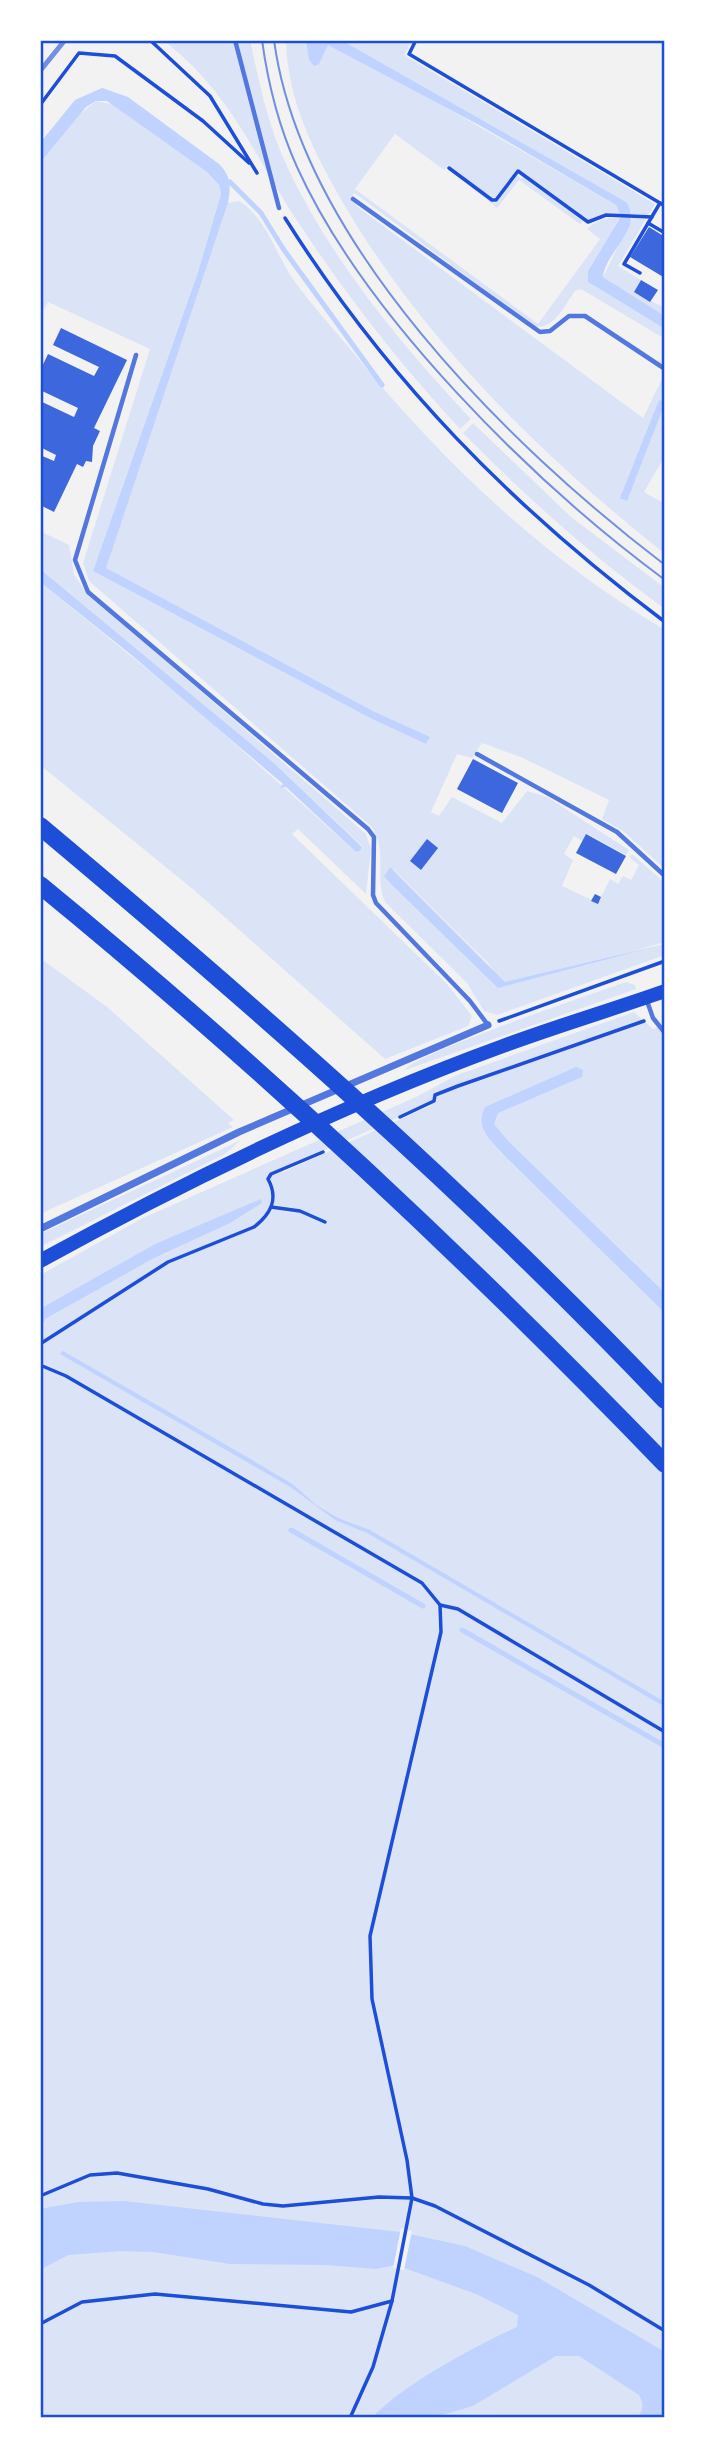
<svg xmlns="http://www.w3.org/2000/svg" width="705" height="2458" font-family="Merriweather,serif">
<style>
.green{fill:#dbe4f7;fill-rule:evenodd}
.water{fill:#bfd3fe}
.pier{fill:#f2f2f2}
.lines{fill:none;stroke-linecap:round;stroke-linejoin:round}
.stream{stroke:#bfd3fe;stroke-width:5}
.building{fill:#3d67dc}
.path{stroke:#1d4ed8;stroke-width:3.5}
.service{stroke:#5277de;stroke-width:4.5}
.minor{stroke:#5277de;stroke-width:7}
.secondary{stroke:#1d4ed8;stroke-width:14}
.motorway{stroke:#1d4ed8;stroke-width:18}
.tram{stroke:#7290e2;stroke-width:2}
.rail{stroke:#7290e2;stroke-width:5}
.neatline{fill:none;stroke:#1d4ed8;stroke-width:2.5}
</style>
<rect width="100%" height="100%" fill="#f2f2f2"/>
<g class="green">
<path d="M163,40H250C259,82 268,125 286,164C329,257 400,344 471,419L460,429C399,363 345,294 296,219C251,150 230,92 163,40Z"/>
<path d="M286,40H412L404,55L655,204L648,216L632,215L629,207L426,96L616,205L621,214L604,213L589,221L518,169L498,197L492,198L448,166L444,170L395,134L355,189L538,324L600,239L587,229C596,220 608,217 620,217L588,271L591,284L665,329V339L581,289L575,291C564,306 554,331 533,326L360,197L354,193L351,198L359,208L643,418L662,379L665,380V456L644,492L665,504V554C542,456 427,344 346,208C316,156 287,102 286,40Z"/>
<path d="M96,101L112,104L207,172L219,185L221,194L198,272L93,571L372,719L426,744L429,737L373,711L105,568L228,203L239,201C267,218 276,256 295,282C311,304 329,324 346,344C440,459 536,553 665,630V869L623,831L602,819L609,800L523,758L482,743L472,758L457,754L431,812L439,816L452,797L502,823L527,791L547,797L629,850L626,855L587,834L582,841L574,836L564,854L573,860L562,886L598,903L610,879L618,884L623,876L631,880L639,865L630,858L632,854L665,883V942L585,965L503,983L487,962L400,876L390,867L384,876L498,987L665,944V955L497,1015L484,1011L467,983L385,902C374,877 388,849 371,826L89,581L83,563L150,349L48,302L40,317V163L80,114Z"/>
<path d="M451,171L495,204L517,175L521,179L523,177L583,221L580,224L519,180L497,208Z"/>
<path d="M632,218L646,219L618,266L641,280L634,292L665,308V316L603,277Z"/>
<path d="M473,423L571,517L665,588V609C592,556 526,497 463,433Z"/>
<path d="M40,531L69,545L74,574L85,591L366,834L371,849L366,894L298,829L292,834L447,984L472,1016L468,1026L385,1059L194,890L40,765V582L196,709L356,852L360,851L362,846L274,763L40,569Z"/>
<path d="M40,958L107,1007L234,1120L228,1123L233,1127L40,1214Z"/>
<path d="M626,982L635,985L636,989L405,1070C413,1054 595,993 626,982Z"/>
<path d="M634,1012L653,1029L665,1024V2418H40V1275L143,1218L416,1097L457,1075ZM429,1104L432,1105L283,1172L282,1169Z"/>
<path d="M241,1140L225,1154L40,1247V1234Z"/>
</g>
<g class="water">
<path d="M306,40H341L626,202C645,227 605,252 603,277L665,316V329L588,282V271L621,216L616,205L481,126L328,45L319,64L314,66L309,60Z"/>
<path d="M102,88L128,97L219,164C231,176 231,186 228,203L106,568L373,711L430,737L426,744L372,719L93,571L198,272L221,194L219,185L207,172L107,101H96L86,107L40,163V143L75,100Z"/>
<path d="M659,400L665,403L627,501L620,498Z"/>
<path d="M40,569L274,763L362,847L360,851L356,852L286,787L280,788L283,784L129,653L40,582Z"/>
<path d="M390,867L505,982L665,944L498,988L390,883L384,876Z"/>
<path d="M576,1067L583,1070L582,1077L498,1113L494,1124L509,1142L665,1293V1313L505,1156C492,1141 474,1129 485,1107Z"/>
<path d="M261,1199L262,1203L230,1223L154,1258L45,1319L40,1332V1309L155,1244Z"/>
<path d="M63,1351L242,1454L294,1485L316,1505L338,1518L370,1530L665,1702V1707L367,1533L335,1520L292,1488L60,1354Z"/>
<path d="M124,2201L400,2232L465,2246L537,2277L665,2352V2417L636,2418C644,2411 644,2404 639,2395L579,2356H556L473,2406L432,2418H372C400,2386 477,2345 517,2327L518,2315L476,2294L396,2265L376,2269L326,2265L230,2264L153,2252L121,2251L68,2255L40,2270V2209L78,2202Z"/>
</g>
<path class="pier" d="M401,2228L412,2231L404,2270L393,2268Z"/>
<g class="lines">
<g class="stream">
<path d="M230,182L261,213L284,250L382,385"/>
<path d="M291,1530L423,1606"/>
<path d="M462,1630L665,1746"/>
</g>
</g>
<g class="building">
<path d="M649,227L665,237V278L630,257Z"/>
<path d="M641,280L658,290L650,302L634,292Z"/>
<path d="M61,328L127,360L94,428L100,431L93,446L92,462L86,461L83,467L77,464L54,512L40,505V455L54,461L56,455L40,447V401L74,417L78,408L40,390V371L48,354L94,376L99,367L53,345Z"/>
<path d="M473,759L518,783L502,813L457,789Z"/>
<path d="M586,834L626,856L616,874L576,853Z"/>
<path d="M427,839L438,848L421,870L410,861Z"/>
<path d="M595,894L601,897L598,904L591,901Z"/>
</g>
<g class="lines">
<g class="path">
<path d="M150,40L210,96L257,173"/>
<path d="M416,40L409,54L665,206"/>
<path d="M40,105L79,53L115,56L203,121L249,163"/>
<path d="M449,168L492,200H496L518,171L588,222L606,215L652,217"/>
<path d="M285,218C387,380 512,507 665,622"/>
<path d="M648,223L665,233"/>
<path d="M640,273L624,264L660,203"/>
<path d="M499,1021L665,961"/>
<path d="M400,1117L434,1101L435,1095L458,1086L644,1021"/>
<path d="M271,1207L300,1211L325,1222"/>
<path d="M40,1344L168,1262L254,1227C271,1214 279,1199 268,1179L271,1174L323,1152"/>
<path d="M40,1365L66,1376L422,1583L440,1605L458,1609L665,1732"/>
<path d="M40,2196L90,2175L117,2173L208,2189L263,2204L283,2206L379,2197L412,2198L435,2206L589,2285L665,2331"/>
<path d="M40,2324L82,2302L155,2294L351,2312L392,2301"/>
<path d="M350,2418L373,2367L392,2301L412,2198L407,2160L372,1999L370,1936L441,1632L440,1605"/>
</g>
<g class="service">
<path d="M235,40L279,208"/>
<path d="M353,199L540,332L550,331L569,316H585L665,369"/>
<path d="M136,355L75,560L88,592L368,829L374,837L373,895L376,903L470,1001L488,1025"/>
<path d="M477,754L617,832L665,876"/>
<path d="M647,1001L653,1018L665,1033"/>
</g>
<path class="minor" d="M40,1229L239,1132L488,1025"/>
<path class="secondary" d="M40,1261C189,1179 344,1104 503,1046C557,1026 611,1010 665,991"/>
<g class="motorway">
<path d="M40,826C257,1008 470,1195 665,1400"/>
<path d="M40,885C260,1065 468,1260 665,1464"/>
</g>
<g class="tram">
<path d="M262,40C268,84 279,127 297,167C365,317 534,483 665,580"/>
<path d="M274,40C301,242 509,446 665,565"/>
</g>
<g class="rail">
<path d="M40,41L41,40"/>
<path d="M40,71L65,40"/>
</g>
</g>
<rect width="705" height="2458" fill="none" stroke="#ffffff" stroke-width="84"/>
<rect x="42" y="42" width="621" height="2374" class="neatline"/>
</svg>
